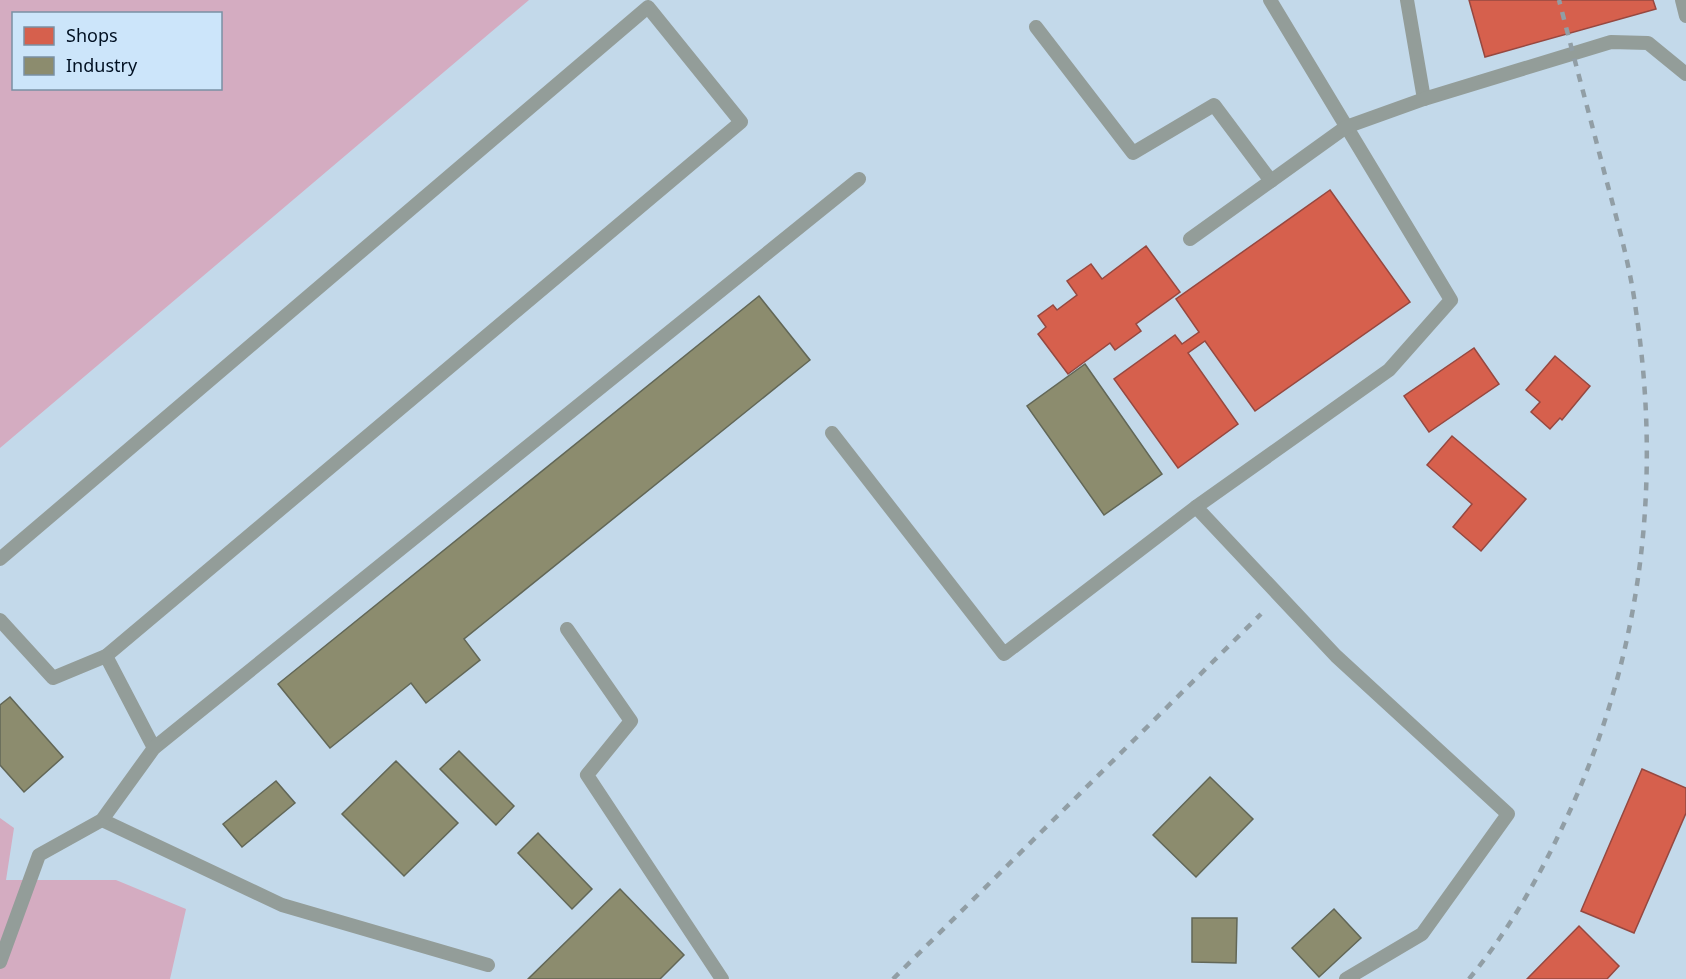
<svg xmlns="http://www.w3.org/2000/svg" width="1686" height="979" font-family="'Noto Sans',sans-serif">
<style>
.forest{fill:#d4acc1;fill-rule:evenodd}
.shops{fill:#d6604d;stroke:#964840;stroke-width:1.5}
.industry{fill:#8c8c6e;stroke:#626757;stroke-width:1.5}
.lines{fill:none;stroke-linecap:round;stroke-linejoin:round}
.lane{stroke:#939d99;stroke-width:14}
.rail{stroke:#919ea5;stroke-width:4.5;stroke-dasharray:8 8;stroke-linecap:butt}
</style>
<rect width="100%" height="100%" fill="#c3d9ea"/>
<g class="forest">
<path d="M0,0H529L0,448ZM14,14H220V88H14Z"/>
<path d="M0,818L14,828L6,880H116L186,909L170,979H0Z"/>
</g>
<g class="shops">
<path d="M1469,0H1653L1656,9L1485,57Z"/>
<path d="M1330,190L1410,302L1255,411L1205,341L1188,353L1238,424L1178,468L1114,379L1175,335L1182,344L1199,332L1176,299Z"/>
<path d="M1146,246L1180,292L1136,324L1141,331L1115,350L1110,343L1068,374L1038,334L1046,327L1038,316L1053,305L1057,310L1077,295L1067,281L1091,264L1102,279Z"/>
<path d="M1474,348L1499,384L1429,432L1404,396Z"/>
<path d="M1555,356L1590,386L1562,420L1560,418L1550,429L1531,412L1540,402L1526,390Z"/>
<path d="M1452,436L1526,499L1481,551L1453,527L1472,504L1427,465Z"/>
<path d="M1642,769L1686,788V813L1634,933L1581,911Z"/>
<path d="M1579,926L1619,966L1607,979H1527Z"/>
</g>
<g class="industry">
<path d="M759,296L810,360L464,639L480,660L426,703L411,683L330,748L278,684Z"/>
<path d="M1085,364L1162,474L1104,515L1027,406Z"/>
<path d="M10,697L63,757L24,792L0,765V705Z"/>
<path d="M459,751L514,806L496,825L440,769Z"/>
<path d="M396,761L458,823L404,876L342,814Z"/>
<path d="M1210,777L1253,819L1196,877L1153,835Z"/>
<path d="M276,781L295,803L242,847L223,824Z"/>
<path d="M538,833L592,889L572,909L518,853Z"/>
<path d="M620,889L684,955L660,979H528Z"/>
<path d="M1334,909L1361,938L1319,977L1292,948Z"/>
<path d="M1192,918H1237L1236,963L1192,962Z"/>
</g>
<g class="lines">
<g class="lane">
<path d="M1270,0L1451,300L1389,370L1196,507L1336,656L1508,814L1422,934L1346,979"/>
<path d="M1407,0L1424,99"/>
<path d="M1682,0L1686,16"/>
<path d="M1036,27L1133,153L1214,105L1271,181"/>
<path d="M1190,239L1346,127L1424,99L1611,42L1648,43L1686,74"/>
<path d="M832,433L1004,654L1196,507"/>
<path d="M0,559L648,7L741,122L106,656L53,678L0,620"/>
<path d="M567,629L631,721L587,775L722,979"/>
<path d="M106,656L154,748"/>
<path d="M102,820L282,905L488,965"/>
<path d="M0,962L39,855L102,820L154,748L859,179"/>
</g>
<g class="rail">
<path d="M893,979L1261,614"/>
<path d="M1469,979C1506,934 1536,883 1561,830C1640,665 1663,491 1636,311C1630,265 1617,220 1605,175C1590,117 1574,58 1559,0"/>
</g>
</g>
<rect x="12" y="12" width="210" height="78" fill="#cce5fa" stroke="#7a90a4" stroke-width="1.5"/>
<rect x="24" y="27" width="30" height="18" fill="#d6604d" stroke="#7a90a4" stroke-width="1.5"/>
<text x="66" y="42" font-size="18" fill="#001022">Shops</text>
<rect x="24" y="57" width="30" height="18" fill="#8c8c6e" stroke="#7a90a4" stroke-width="1.5"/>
<text x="66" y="72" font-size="18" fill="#001022">Industry</text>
</svg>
